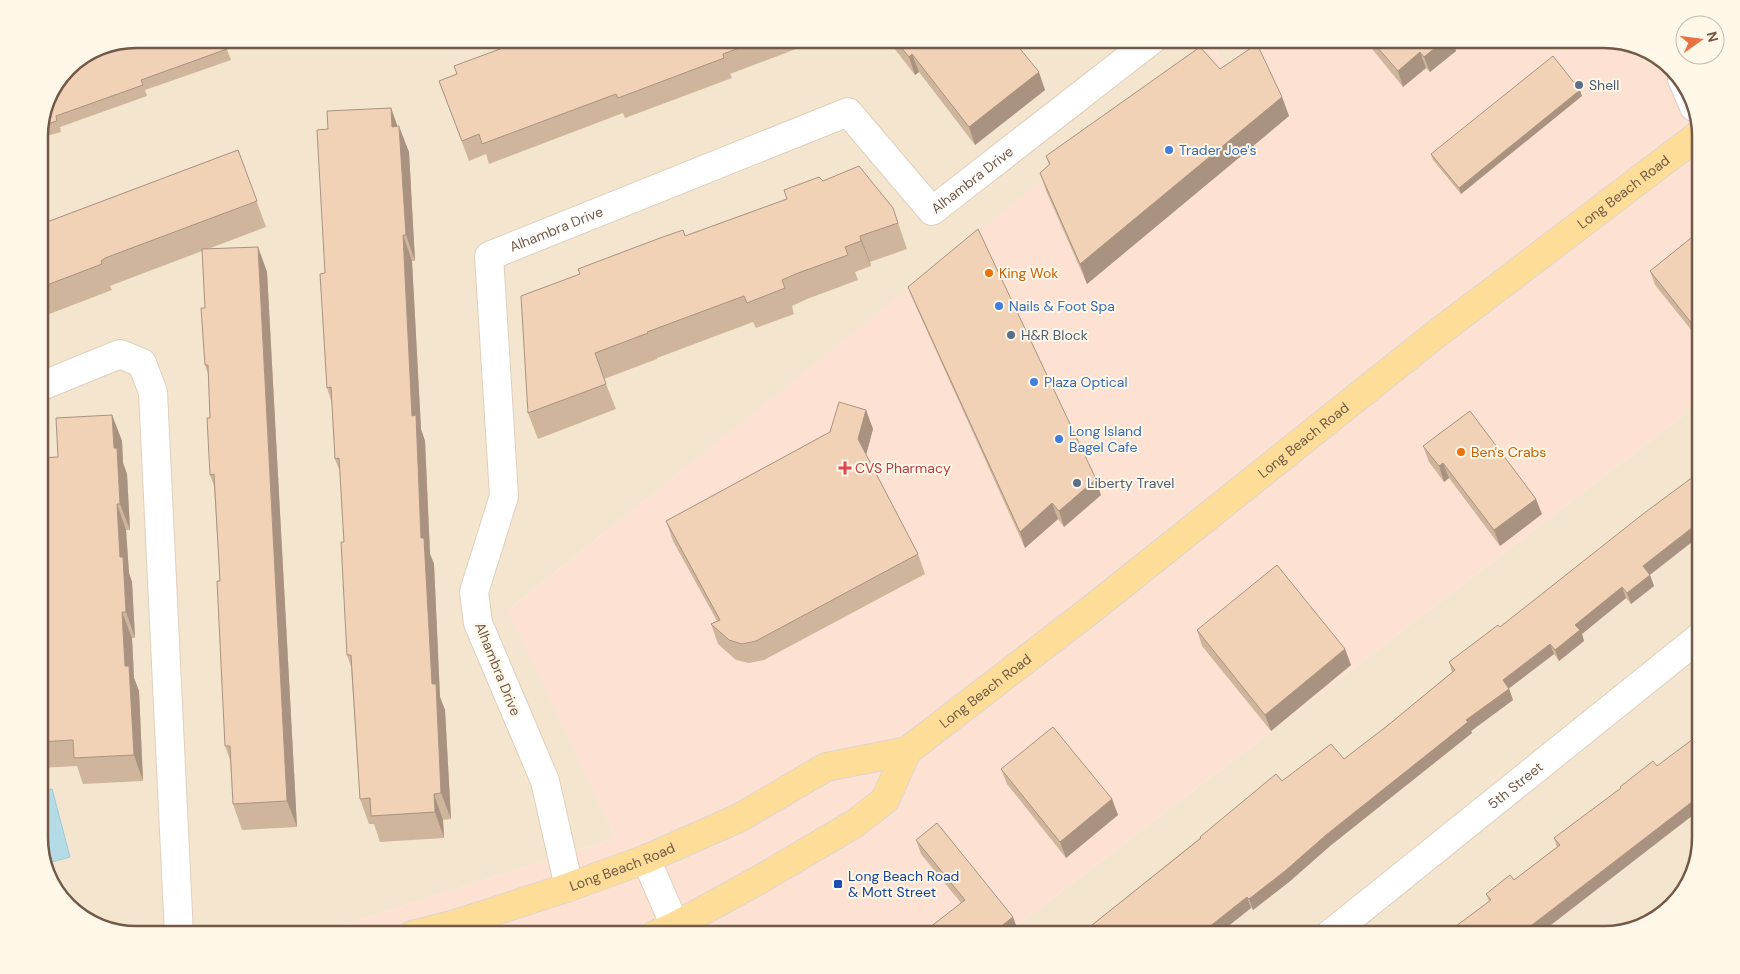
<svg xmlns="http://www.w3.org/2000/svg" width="1740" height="974" font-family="'DM Sans',sans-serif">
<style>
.residential{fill:#f4e5ce}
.commercial{fill:#fde2d3}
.water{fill:#b5dce6;stroke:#9bcbd8}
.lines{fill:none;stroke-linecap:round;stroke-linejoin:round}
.minor-casing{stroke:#e1cfbc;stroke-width:30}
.secondary-casing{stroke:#e6d1ba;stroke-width:30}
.primary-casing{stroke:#ddd7d3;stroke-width:30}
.minor{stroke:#fff;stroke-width:28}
.secondary{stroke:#fff;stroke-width:28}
.primary{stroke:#fddd97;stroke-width:28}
.wall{fill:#d0b59d}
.shaded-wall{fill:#a99380}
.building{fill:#f2d2b7;stroke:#a99380}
.service-dot{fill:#5c6f8a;stroke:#fff7e7;stroke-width:2}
.shop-dot{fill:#3f7fe0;stroke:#fff7e7;stroke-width:2}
.food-dot{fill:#e8710a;stroke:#fff7e7;stroke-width:2}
.health-dot{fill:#e0444e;stroke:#fff7e7;stroke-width:2}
.transit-dot{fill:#1a4fb4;stroke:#fff7e7;stroke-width:2}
.labels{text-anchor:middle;stroke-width:4;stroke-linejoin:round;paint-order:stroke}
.service-label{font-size:14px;fill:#4e5e75;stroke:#fff7e7;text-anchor:start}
.shop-label{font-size:14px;fill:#366cbe;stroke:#fff7e7;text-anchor:start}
.street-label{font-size:14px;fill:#735947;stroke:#fff7e7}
.food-label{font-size:14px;fill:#c56008;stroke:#fff7e7;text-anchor:start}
.health-label{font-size:14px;fill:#be3a42;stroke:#fff7e7;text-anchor:start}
.transit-label{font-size:14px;fill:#164399;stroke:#fff7e7;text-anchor:start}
.rim{fill:none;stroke:#735947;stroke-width:2.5}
</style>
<rect width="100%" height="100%" fill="#fcf3e0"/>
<g class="residential">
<path d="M135,39H1268L1230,69L1211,46L509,609L615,838L312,935H135L87,922L55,892L39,845V129Z"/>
<path d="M1701,402V839L1688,887L1653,922L1605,935H1005Z"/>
</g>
<path class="commercial" d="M1268,39H1605L1653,52L1685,82L1701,129V402L1005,935H312L615,838L508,610L1210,45L1230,69Z"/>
<path class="water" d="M52,789L70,857L45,864L39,845V792Z"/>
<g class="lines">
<defs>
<g id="minor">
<path d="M1682,79L1694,107"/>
<path d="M39,387L120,354L142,363L153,392L179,935"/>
<path id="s1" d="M569,887L545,781L478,623L474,592L504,496L489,256L848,112L932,211L1153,39"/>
<path id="s2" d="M1329,935L1701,636"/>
</g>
<path id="secondary" d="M646,859L679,935"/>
<g id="primary">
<path id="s3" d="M412,935L455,924L569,887L646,859L739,818L826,767L907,751L1093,608L1435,335L1701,133"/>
<path d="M654,935L675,926L757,881L854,824L885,800L907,751"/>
</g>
</defs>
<use href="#minor" class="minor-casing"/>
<use href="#secondary" class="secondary-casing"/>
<use href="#primary" class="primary-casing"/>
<use href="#minor" class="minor"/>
<use href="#secondary" class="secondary"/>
<use href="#primary" class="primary"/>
</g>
<g class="wall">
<path d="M223,39L231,60L145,90L147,96L60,127L61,132L39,138V129L46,98Z"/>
<path d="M527,39H799L793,41L796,49L730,74L732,78L625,118L623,113L489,164L486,154L469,161L439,81L456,74Z"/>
<path d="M887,39H1012L1045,90L975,145L919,72L915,75Z"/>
<path d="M1368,39H1461L1454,45L1456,51L1430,72L1426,68L1403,87L1373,50Z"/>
<path d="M1220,69L1282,97L1289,116L1087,284L1047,193L1040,173L1049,165L1046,156Z"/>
<path d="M1582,96L1461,194L1433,160L1431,154Z"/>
<path d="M391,108L397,126L409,152L415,261H412L421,429L425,441L430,554L434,564L440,697L445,710L451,819L443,820L444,838L380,842L374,824H369L360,799L351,667L347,655L344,542L340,472L335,459L332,403L327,388L325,273L328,129Z"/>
<path d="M238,150L266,227L208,249L258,247L267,272L297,827L242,830L233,804L230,760L225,746L220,581L214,486L210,475V418L208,374L205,365V308L202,251L115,284L110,286L112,290L39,318V225Z"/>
<path d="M823,181L893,208L907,249L870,262L871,266L855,272L858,280L807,299L792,306L794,314L756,328L753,322L657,358V359L604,379L616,409L538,439L528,413L685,236L787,199Z"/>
<path d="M1701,230V342L1655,285L1650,271Z"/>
<path d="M908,287L1101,495L1064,527L1058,519L1025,548L914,302Z"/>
<path d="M866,410L873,429L866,455L918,554L925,574L764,660L749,663L736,660L718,644L711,624L717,621L673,541L666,521L830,432Z"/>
<path d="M112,415L122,441L123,463L127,474L130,530H126L129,573L132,582L135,638H132L134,678L139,691L143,781L83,784L77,766L39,768V458L58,457Z"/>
<path d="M1423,446L1542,514L1500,546L1449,478L1444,482L1429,462Z"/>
<path d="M1701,471V543L1697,538L1650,575L1654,586L1631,604L1626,598L1582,634L1584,641L1559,661L1554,654L1509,688L1513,700L1471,731L1472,733L1330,846L1289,882L1253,910L1251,908L1217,935H1083L1082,933L1200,838V837L1282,781L1344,759L1387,726L1452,672L1449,662L1500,627Z"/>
<path d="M1197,630L1345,649L1351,665L1271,731L1202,646Z"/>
<path d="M1657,766L1701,809L1489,901L1486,894L1514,880L1557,847L1554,838Z"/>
<path d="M1001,769L1112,799L1118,815L1066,858L1007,784Z"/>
<path d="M916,840L1013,917L1018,931L1012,935H920L961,903L921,854Z"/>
</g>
<g class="shaded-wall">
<path d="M1446,39H1461L1454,45L1456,51L1430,72L1424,57Z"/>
<path d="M1420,52L1426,68L1403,87L1398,71Z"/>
<path d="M912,54L919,72L915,75L909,57Z"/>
<path d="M1039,72L1045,90L975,145L969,127Z"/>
<path d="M1580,90L1582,96L1461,194L1459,188Z"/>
<path d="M1282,97L1289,116L1087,284L1080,264Z"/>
<path d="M391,108L400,133L399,126L409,152L415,261L406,235L392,127Z"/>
<path d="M403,235L412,261L421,429L425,441L430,554L434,564L440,697L445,710L451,819L441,793L432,684L412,416Z"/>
<path d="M860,236L870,262L871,266L861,241Z"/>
<path d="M258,247L267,272L297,827L287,801Z"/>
<path d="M1701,327V340L1697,330Z"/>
<path d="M866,410L873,429L865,459L858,439Z"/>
<path d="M112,415L122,441L123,463L127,474L130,530L120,504L114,448Z"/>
<path d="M1443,463L1449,478L1444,482L1439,466Z"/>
<path d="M1096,479L1101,495L1064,527L1059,511Z"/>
<path d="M1536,499L1542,514L1500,546L1494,530Z"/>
<path d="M1052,503L1058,519L1025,548L1020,532Z"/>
<path d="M117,504L126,530L129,573L132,582L135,638L126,612L120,557Z"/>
<path d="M1693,527L1697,538L1647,577L1643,566Z"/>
<path d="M1701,532V541L1699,534Z"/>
<path d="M1650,575L1654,586L1631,604L1627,593Z"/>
<path d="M1622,587L1626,598L1582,634L1584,641L1559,661L1555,650L1575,625Z"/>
<path d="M122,612L132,638L134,678L139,691L143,781L134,755L125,666Z"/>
<path d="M1550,644L1554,654L1507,690L1503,680Z"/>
<path d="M1345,649L1351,665L1271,731L1265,715Z"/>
<path d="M1509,689L1513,700L1471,731L1472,733L1330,846L1289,882L1253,910L1249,899L1466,720Z"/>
<path d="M434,794L443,820L444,838L435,812Z"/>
<path d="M1701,795V809L1538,935H1519Z"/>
<path d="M1112,799L1118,815L1066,858L1060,842Z"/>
<path d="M1247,897L1251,908L1217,935H1199Z"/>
<path d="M1013,917L1018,931L1012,935H990Z"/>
</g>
<g class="building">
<path d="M135,39H223L227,49L141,80L143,85L56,116L57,121L40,126L46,98L67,67L99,46Z"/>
<path d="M527,39H764L723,54L724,58L618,98L616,94L482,144L479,134L462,141L439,81L457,74L454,66Z"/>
<path d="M894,39H1012L1039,72L969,127L912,54L909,57Z"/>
<path d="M1370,39H1446L1424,57L1420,52L1398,71Z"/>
<path d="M1257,44L1282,97L1080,264L1040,173L1050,164L1046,156L1200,47L1220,69Z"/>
<path d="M1553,56L1580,90L1459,188L1431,154Z"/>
<path d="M391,108L392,127L399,126L406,235H403L412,416L416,415L421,538H424L432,684H436L441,793L434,794L435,812L371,816L370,798L360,799L351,655H347L341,542H344L339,458L335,459L331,387L327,388L320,274L325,273L317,130L328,129L327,111Z"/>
<path d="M238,150L257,201L105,258L101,261L102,264L39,288V225Z"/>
<path d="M859,166L893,208L898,223L860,236L861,241L845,247L848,255L798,273L782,280L785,288L747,303L744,296L647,332L648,333L595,353L606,384L528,413L521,296L580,274L578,269L660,238L683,230L685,236L787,199L784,190L819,177L823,181Z"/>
<path d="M978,229L1096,479L1059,511L1052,503L1020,532L908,287Z"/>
<path d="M1701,230V327L1697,330L1650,271Z"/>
<path d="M258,247L287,801L233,804L230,746H225L217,581H220L214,474L210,475L207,418H210L208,365H205L201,308H205L202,249Z"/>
<path d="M839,402L866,410L858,439L918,554L756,641L742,644L729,640L711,624L720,620L666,521L830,432Z"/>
<path d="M1470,411L1536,499L1494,530L1443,463L1439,466L1423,446Z"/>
<path d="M112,415L114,448H117L120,504H117L120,557H123L126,612H122L125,666H129L134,755L74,758L73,740L39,742V458L58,457L56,418Z"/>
<path d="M1701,471V532L1699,534L1693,527L1643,566L1650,575L1627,593L1622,587L1575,625L1580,630L1555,650L1550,644L1503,680L1509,689L1466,720L1468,722L1326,835L1285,871L1249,899L1247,897L1199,935H1084L1082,933L1201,838L1200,837L1276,774L1282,781L1331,744L1344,759L1387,726L1455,670L1449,662L1498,625L1500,627L1643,514Z"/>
<path d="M1277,565L1345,649L1265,715L1197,630Z"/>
<path d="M1053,727L1112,799L1060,842L1001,769Z"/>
<path d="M1701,733V795L1519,935H1444L1491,900L1486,894L1510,875L1514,880L1560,845L1554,838L1621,788L1620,787L1653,761L1657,766Z"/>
<path d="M937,823L1013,917L990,935H920L965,900L916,840Z"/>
</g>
<g class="service-dot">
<circle cx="1579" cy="85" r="5"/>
<circle cx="1011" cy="335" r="5"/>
<circle cx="1077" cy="483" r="5"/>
</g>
<g class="shop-dot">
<circle cx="1169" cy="150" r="5"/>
<circle cx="999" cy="306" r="5"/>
<circle cx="1034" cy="382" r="5"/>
<circle cx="1059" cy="439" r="5"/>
</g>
<g class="food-dot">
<circle cx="989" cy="273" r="5"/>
<circle cx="1461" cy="452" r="5"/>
</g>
<path class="health-dot" d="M842.5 460.5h5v5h5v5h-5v5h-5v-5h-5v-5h5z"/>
<rect class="transit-dot" x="833" y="879" width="10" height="10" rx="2.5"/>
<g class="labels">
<g class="service-label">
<text x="1589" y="90">Shell</text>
<text x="1021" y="340">H&amp;R Block</text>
<text x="1087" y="488">Liberty Travel</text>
</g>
<g class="shop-label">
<text x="1179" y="155">Trader Joe's</text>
<text x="1009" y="311">Nails &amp; Foot Spa</text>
<text x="1044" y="387">Plaza Optical</text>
<text x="1069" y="436">Long Island<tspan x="1069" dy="16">Bagel Cafe</tspan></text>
</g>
<g class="street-label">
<text dy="5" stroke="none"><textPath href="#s1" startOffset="1220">Alhambra Drive</textPath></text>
<text dy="5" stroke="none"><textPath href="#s3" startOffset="1440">Long Beach Road</textPath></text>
<text dy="5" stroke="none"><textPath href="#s1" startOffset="725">Alhambra Drive</textPath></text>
<text dy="5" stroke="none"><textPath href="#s3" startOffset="1035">Long Beach Road</textPath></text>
<text transform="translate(498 669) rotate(68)" y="5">Alhambra Drive</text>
<text dy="5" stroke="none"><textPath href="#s3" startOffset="630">Long Beach Road</textPath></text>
<text dy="5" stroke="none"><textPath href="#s2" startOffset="239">5th Street</textPath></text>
<text dy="5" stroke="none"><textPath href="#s3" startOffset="221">Long Beach Road</textPath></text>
</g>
<g class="food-label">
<text x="999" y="278">King Wok</text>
<text x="1471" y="457">Ben's Crabs</text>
</g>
<g class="health-label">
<text x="855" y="473">CVS Pharmacy</text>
</g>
<g class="transit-label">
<text x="848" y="881">Long Beach Road<tspan x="848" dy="16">&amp; Mott Street</tspan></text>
</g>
</g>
<path d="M0 0H1740V974H0ZM136 48H1604A88 88 0 0 1 1692 136V838A88 88 0 0 1 1604 926H136A88 88 0 0 1 48 838V136A88 88 0 0 1 136 48Z" fill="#fff7e7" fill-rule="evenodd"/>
<path class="rim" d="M136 48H1604A88 88 0 0 1 1692 136V838A88 88 0 0 1 1604 926H136A88 88 0 0 1 48 838V136A88 88 0 0 1 136 48Z"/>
<g transform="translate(1700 40) rotate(76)"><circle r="24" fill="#fff7e7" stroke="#c7b8a7"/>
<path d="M0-4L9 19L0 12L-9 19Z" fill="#e97142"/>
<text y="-8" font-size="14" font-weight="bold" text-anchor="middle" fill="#735947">N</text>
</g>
</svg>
